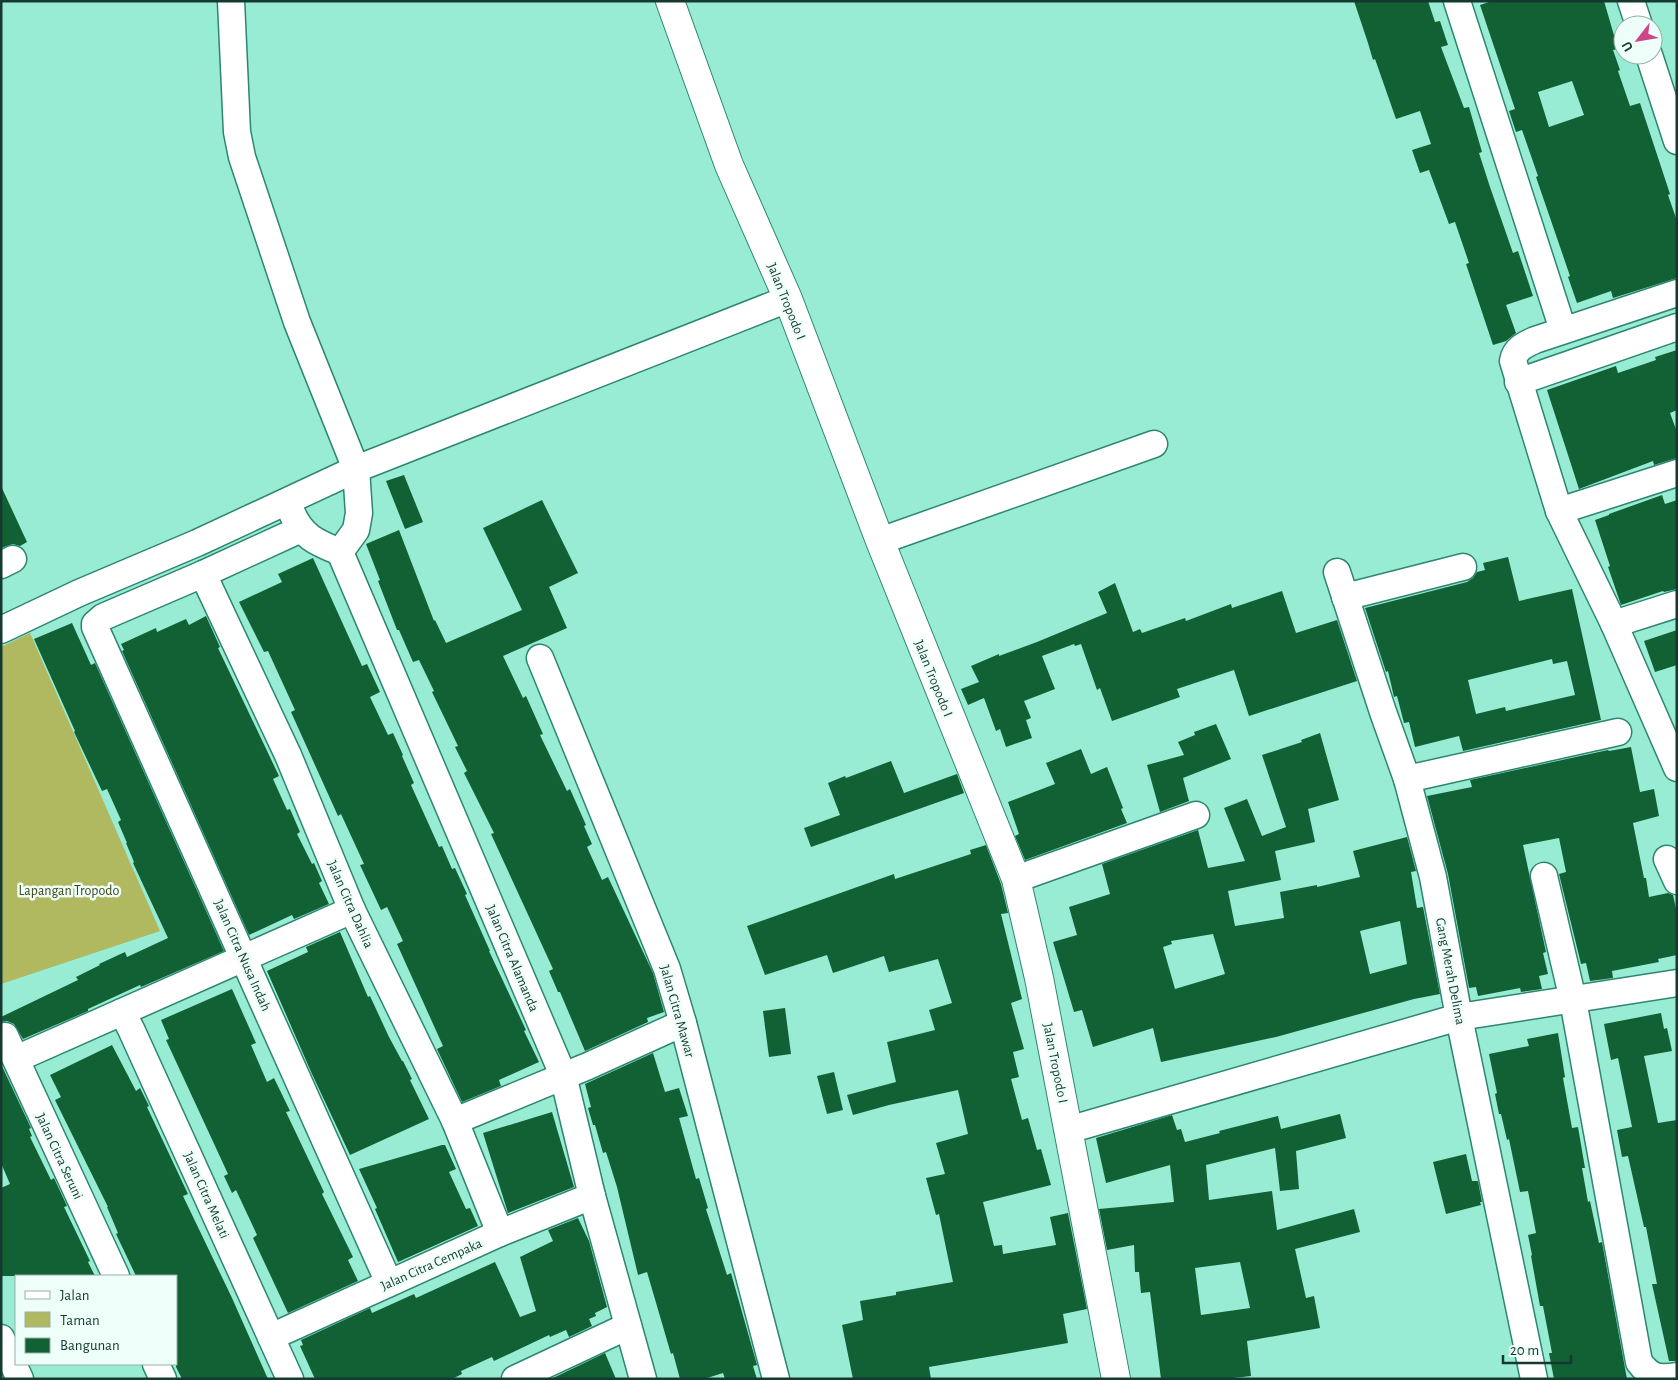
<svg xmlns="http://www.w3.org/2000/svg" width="1678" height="1380" font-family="'Alegreya Sans',sans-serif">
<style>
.green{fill:#b0b860}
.building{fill:#116135;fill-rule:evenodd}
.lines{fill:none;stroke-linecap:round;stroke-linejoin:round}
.minor-casing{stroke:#2e8671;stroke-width:29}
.tertiary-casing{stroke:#2e8671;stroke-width:30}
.minor{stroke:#fff;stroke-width:26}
.tertiary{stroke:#fff;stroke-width:28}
.labels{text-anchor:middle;stroke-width:5;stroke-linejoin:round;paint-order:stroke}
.street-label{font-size:14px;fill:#15392f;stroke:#eefef8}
.park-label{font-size:14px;fill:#43461c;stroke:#eefef8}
</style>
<rect width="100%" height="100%" fill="#97ecd3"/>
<path class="green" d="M30,633L160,931L1,984V647Z"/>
<g class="building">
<path d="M1354,1H1428L1435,22L1440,21L1448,45L1441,47L1464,108L1469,107L1482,152L1479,153L1490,187L1513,253L1518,251L1533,296L1506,305L1516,333L1506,341L1493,345L1466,264L1469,263L1455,222L1449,224L1429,170L1420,173L1412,150L1431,144L1420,111L1396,119L1375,59L1373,60L1368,43Z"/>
<path d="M1492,1H1604L1618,49L1613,50L1620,70L1618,71L1630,106L1640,103L1670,194L1668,195L1677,221V278L1613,298L1611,291L1577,303L1568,277L1570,276L1536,177L1538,176L1522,130L1516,132L1509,111L1515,109L1480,5ZM1572,81L1584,115L1549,127L1538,92Z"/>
<path d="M1677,350V410L1670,413L1677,432V458L1654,465L1653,461L1579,489L1547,390L1616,366L1618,373L1656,360L1655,357Z"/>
<path d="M404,475L423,522L405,529L386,481Z"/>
<path d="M1,486L27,542L20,546L13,544L1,548Z"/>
<path d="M1662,495L1665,504L1677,500V589L1664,592L1663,591L1621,605L1608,567L1610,566L1595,520L1609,515V514Z"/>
<path d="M542,500L578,573L549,587L567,628L503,656L523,698L526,696L543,734L540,735L567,791L570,789L586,825L584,826L592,844L587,847L602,880L608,877L653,973L664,1012L647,1018L648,1022L585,1051L560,992H558L549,971L553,969L491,834L494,833L464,773L467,771L455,747L458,746L432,692L434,691L419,660L413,662L399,630H397L378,581L380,580L366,544L399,530L434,621L435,620L446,643L522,610L483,528Z"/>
<path d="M1508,557L1519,601L1572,589L1601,720L1463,751L1459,736L1415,747L1409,722L1404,723L1397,696L1394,697L1388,671L1386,672L1365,608L1467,582L1473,578L1477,572L1485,570L1483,563ZM1552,659L1553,664L1567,661L1575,695L1506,711L1505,707L1476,714L1468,680Z"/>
<path d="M313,558L362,666L367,664L380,692L370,697L388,735L393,733L403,755L402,756L414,783L411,785L439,847L442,846L452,869L455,868L467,894L465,895L490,951H489L526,1030L524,1031L539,1062L499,1080L501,1086L462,1102L437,1049L443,1046L397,944L403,941L387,907L381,910L360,865L364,864L341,814L338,816L291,712L295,710L268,651L264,652L239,602L282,582L278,574Z"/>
<path d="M1115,583L1133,632L1140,629L1142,633L1185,618L1186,621L1231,604L1232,608L1282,591L1296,633L1337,620L1357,681L1249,716L1234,670L1177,689L1180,697L1112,721L1100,688L1097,690L1081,644L1075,646L1074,644L1042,656L1055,689L1024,701L1031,718L1026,720L1032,738L1006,747L1000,729L996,731L984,698L968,705L961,689L979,682L971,666L999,654V656L1037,642L1107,613L1098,592Z"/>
<path d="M206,616L220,647L218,648L279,776L273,779L287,810L290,809L300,832L297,834L312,864L314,863L322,881L319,883L329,904L294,919L292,915L249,935L122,651L124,650L121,644L156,628L157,632L186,619L189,625Z"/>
<path d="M72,623L91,665L95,663L224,951L141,987L140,985L88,1009V1011L23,1039L14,1024L7,1021L1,1022V1017L78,980L76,977L100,965L99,964L125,952L127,957L168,938L133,863L134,862L126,843H127L118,822L121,820L107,789L102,791L74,732L75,731L34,639Z"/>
<path d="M1677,630V665L1655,672L1644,641Z"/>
<path d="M1216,724L1231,759L1183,778L1189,801L1160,812L1147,765L1184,755L1178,742L1195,735L1194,732Z"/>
<path d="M1320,733L1339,800L1308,809L1315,842L1275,851L1281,880L1228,891L1235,926L1284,918L1280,892L1317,885V887L1360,877L1353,851L1407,837L1416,871L1411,872L1417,908L1423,907L1440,994L1414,999L1276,1037L1161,1062L1153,1028L1093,1047L1082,1010L1074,1012L1053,942L1077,935L1069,907L1110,894L1102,864L1198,830L1208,868L1245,861L1224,808L1247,799L1262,836L1286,827L1262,755L1302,742L1301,740ZM1400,921L1407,964L1370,974L1360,931ZM1213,934L1225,974L1175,989L1163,947L1172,944L1171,941Z"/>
<path d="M1631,747L1640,792L1654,789L1659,816L1633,823L1644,878H1646L1649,897L1668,893L1673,895L1677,913V955L1658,959L1659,962L1612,971L1613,978L1590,981L1586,963L1581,964L1559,874L1566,872L1559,838L1523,845L1546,952L1543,953L1548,974L1539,976L1542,989L1521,992L1520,988L1478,996L1476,987L1469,988L1448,874L1427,796L1472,787L1470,780L1608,750L1609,751Z"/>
<path d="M1081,749L1091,774L1107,767L1123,808L1121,809L1127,823L1025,860L1015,836L1019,834L1008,802L1055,784L1046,763Z"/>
<path d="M891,761L904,793L957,774L964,793L811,847L804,828L840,815L828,783L845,776L846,778Z"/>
<path d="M986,845L1001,884L1008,913L1001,914L1022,999L1011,1003L1024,1049L1013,1052L1019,1077L1011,1079L1022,1120L1028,1118L1037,1150L1041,1149L1051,1185L983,1202L994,1246L1002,1245L1003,1254L1056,1245L1050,1217L1068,1213L1087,1309L1063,1314L1068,1343L929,1367L931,1379H853L842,1325L863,1320L860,1301L896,1295V1292L953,1282L939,1214L936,1215L926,1178L945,1174L936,1143L968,1134L958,1090L889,1105L853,1115L847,1095L896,1082L887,1042L935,1030L929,1010L952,1003L938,959L889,972L884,956L833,973L827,955L765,975L747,926L894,874L895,879L971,854L970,850Z"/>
<path d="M340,932L368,997L370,996L389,1037L402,1061H403L412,1079L410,1080L429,1119L350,1155L312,1074L267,971L308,952L306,947Z"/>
<path d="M232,989L256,1043L251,1045L267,1082L274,1078L290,1111L286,1112L324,1192L322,1194L353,1257L348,1260L358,1281L288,1313L253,1238L257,1235L236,1190L232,1193L224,1176L228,1174L166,1040L169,1039L161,1020Z"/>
<path d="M785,1008L791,1054L769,1057L763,1011Z"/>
<path d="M1661,1013L1664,1029L1667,1028L1672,1051L1644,1056L1658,1123L1677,1120V1361H1669L1652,1284H1657L1646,1227H1644L1628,1156L1622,1157L1617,1130L1632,1127L1618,1058L1611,1060L1604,1024Z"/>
<path d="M1558,1033L1565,1077L1563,1078L1572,1128L1578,1127L1585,1168H1582L1588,1202L1590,1201L1599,1243L1602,1242L1627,1379H1554L1549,1353H1552L1543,1306H1540L1531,1256L1532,1255L1528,1235L1536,1233L1528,1191L1520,1192L1509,1139L1507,1140L1501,1114H1499L1495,1094L1497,1093L1489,1054L1529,1046L1527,1039Z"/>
<path d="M112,1045L136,1091L140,1088L149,1106L147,1107L188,1194L183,1196L232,1298L268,1379H182L176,1367V1276H136L116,1234L118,1233L107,1207H108L55,1100L61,1097L50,1075Z"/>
<path d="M653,1053L665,1092L679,1088L688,1116L679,1118L696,1179L699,1178L708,1208L706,1209L727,1275L731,1273L757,1365L753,1366L757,1379H725L723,1373L704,1379H680L673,1353L671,1354L647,1272L638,1275L617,1187L606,1152L603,1153L595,1125H593L588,1108L591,1107L585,1084Z"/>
<path d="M1,1064L31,1128L29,1129L32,1136L30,1137L51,1180L54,1178L67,1206L64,1207L90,1261L88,1262L95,1276H1V1188L10,1184L1,1163Z"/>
<path d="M834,1072L843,1110L827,1114L817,1076Z"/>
<path d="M552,1112L574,1187L508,1213L483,1133Z"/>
<path d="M1340,1114L1346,1138L1296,1151L1299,1189L1280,1191L1275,1148L1206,1165L1209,1200L1272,1191L1277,1230L1354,1209L1360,1232L1295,1249L1306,1298L1314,1296L1320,1328L1247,1341L1251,1376L1225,1379H1161L1150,1292L1141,1293L1139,1272H1135L1134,1245L1107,1250L1099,1209L1174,1202L1170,1165L1106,1183L1096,1138L1172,1115L1177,1130L1181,1129L1185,1142L1220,1133L1219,1131L1278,1116L1281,1129ZM1240,1262L1250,1308L1201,1315L1195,1268Z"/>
<path d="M442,1145H445L456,1169L449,1172L466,1209L470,1208L478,1226L398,1262L375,1209L377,1208L359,1169Z"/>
<path d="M1466,1154L1472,1181H1478L1482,1202H1480L1481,1205L1446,1214L1433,1162Z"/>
<path d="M578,1218L589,1241L607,1307L595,1313L596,1316L589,1319L592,1326L569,1337L566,1330L550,1337L549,1335L494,1361L492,1357L461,1371L462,1374L452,1379H315L300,1346L303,1345L301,1340L370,1308L372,1313L414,1294L416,1298L495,1262L520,1317L536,1311L520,1257L553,1241L548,1230Z"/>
<path d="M605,1353L616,1379H551Z"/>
</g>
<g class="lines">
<defs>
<g id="minor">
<path d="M231,1L237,132L242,157L297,322L356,469L359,513L356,530L340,552"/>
<path d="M1457,1L1563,330"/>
<path d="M1631,1L1639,25"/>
<path d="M1649,55L1677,141"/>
<path d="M1677,293L1535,340C1524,345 1515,349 1513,361L1559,511L1614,624L1677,768"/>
<path d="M1518,382L1677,327"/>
<path d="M1559,511L1677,473"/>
<path d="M292,513C302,537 318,543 340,552"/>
<path d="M301,529L203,574L103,617L95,624V627L389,1283"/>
<path d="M880,541L1154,444"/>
<path d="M340,552L563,1075L592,1196L643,1379"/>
<path d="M1,565L13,559"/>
<path d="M1337,572L1383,712L1407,779L1433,877L1459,1017L1534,1379"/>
<path d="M203,574L288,755L352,910L455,1121L500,1233"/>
<path d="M1345,597L1463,567"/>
<path d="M1614,624L1677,604"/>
<path d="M1,630L79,593L197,543L356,469L788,299"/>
<path d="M540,658L667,969L683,1023L776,1379"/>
<path d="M1407,779L1618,732"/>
<path d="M1667,859L1677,881"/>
<path d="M1544,876L1573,1000L1639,1362C1651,1378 1658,1379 1677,1376"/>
<path d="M1016,879L1196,815"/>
<path d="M122,1012L131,1029L290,1379"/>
<path d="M5,1036L116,1276"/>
<path d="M16,1059L352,910"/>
<path d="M455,1121L588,1066L683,1023"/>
<path d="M1068,1130L1459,1017L1677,983"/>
<path d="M271,1337L500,1233L592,1196"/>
<path d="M1,1338L20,1379"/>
<path d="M156,1364L163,1379"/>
<path d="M515,1379L628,1326"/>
</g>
<path id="tertiary" d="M670,1L729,165L788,299L880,541L1016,879L1039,978L1116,1379"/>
</defs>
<use href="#minor" class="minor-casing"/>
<use href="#tertiary" class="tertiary-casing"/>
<use href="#minor" class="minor"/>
<use href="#tertiary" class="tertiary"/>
</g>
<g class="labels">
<g class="street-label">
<text transform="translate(787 301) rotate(68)" y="5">Jalan Tropodo I</text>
<text transform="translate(934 678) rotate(68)" y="5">Jalan Tropodo I</text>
<text transform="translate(351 904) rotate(66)" y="5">Jalan Citra Dahlia</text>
<text transform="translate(243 955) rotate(66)" y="5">Jalan Citra Nusa Indah</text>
<text transform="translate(513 958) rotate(67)" y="5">Jalan Citra Alamanda</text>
<text transform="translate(1451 971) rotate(79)" y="5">Gang Merah Delima</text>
<text transform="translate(678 1011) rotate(74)" y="5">Jalan Citra Mawar</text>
<text transform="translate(1056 1063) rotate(79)" y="5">Jalan Tropodo I</text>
<text transform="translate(60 1156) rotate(65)" y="5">Jalan Citra Seruni</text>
<text transform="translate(207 1195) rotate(66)" y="5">Jalan Citra Melati</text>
<text transform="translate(431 1264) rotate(-24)" y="5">Jalan Citra Cempaka</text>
</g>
<g class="park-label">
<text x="69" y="895">Lapangan Tropodo</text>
</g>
</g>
<rect width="1678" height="1380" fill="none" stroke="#15392f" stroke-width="5"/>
<rect x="15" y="1275" width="162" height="90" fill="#eefef8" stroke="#97afa8"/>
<rect x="25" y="1291" width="25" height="8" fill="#ffffff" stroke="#97afa8"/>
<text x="60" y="1300" font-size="15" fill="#15392f">Jalan</text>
<rect x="25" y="1312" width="25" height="15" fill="#b0b860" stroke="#97afa8"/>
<text x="60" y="1325" font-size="15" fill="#15392f">Taman</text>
<rect x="25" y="1338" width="25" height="15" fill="#116135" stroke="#97afa8"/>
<text x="60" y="1350" font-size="15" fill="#15392f">Bangunan</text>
<g transform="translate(1638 40) rotate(239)"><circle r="24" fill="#eefef8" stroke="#97afa8"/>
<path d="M0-4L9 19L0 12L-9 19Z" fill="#cc4788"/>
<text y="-8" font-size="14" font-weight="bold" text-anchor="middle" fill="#15392f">U</text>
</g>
<path d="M1503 1355v8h68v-8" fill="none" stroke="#15392f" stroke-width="2.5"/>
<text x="1510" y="1355" font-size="15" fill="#15392f" stroke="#eefef8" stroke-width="4" paint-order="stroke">20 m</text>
</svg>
